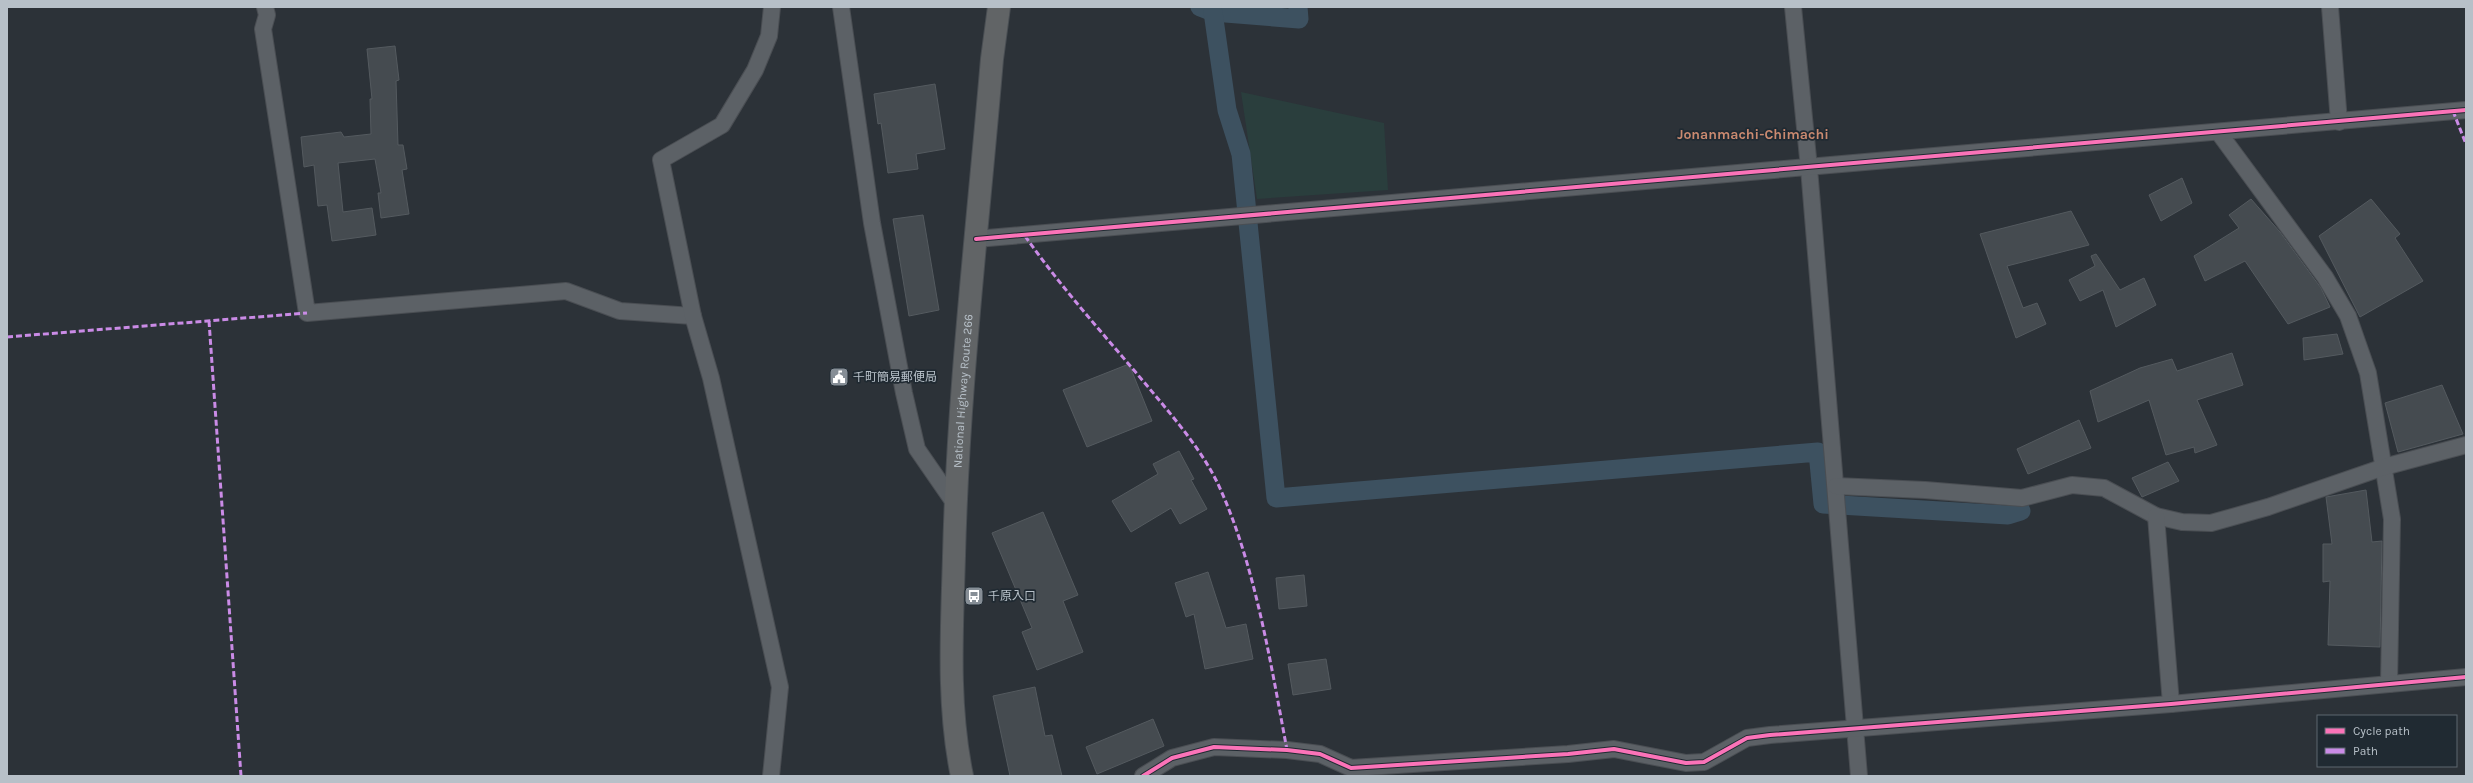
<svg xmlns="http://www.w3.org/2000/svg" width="2473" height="783" font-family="Karla,'Noto Sans JP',sans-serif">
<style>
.green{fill:#2a3e3d}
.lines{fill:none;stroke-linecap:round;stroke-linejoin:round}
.canal{stroke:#3d5160;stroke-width:19}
.building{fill:#454b50;stroke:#545a5f}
.street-casing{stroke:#4a4e53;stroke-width:18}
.highway-casing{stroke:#494e53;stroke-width:24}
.street{stroke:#5c6166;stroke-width:16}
.highway{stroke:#616466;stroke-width:22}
.quiet{stroke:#ca8be6;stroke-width:3;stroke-dasharray:6 3;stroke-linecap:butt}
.cycleway-casing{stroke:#202a32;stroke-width:6}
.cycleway{stroke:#fb73b8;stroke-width:4}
.labels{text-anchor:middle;stroke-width:3.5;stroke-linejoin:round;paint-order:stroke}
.poi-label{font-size:12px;fill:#b7c0c8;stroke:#202a32;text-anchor:start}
.street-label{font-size:12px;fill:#b7c0c8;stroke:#202a32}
.quarter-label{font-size:14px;font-weight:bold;fill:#ca8a70;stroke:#202a32}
</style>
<rect width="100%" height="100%" fill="#2c3238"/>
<path class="green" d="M1241,92L1384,123L1388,190L1257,199Z"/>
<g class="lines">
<g class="canal">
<path d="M1200,7L1213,12L1299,19L1298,7"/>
<path d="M1213,12L1227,110L1241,154L1276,498L1818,452L1823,504L2008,515L2021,511"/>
</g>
</g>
<g class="building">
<path d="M395,46L399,80L396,81L398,145H403L407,169L402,170L409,214L381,218L378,193H381L375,159L338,163L343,212L372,208L376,235L332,241L327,205L318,206L314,165L304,167L301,137L341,132L344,137L371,134L370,99H372L367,49Z"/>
<path d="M935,84L945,149L916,154L918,169L888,173L881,123L878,124L874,94Z"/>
<path d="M2182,178L2192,203L2161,221L2149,195Z"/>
<path d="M2251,199L2280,232L2321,288L2330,307L2288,324L2245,261L2205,281L2194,256L2239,228L2229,215Z"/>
<path d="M2371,199L2400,234L2395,238L2423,281L2360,317L2319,236Z"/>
<path d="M2071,211L2089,245L2007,266L2023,308L2037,303L2046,324L2016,338L1980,234Z"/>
<path d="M923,215L939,310L909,316L893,219Z"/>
<path d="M2096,254L2120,290L2144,278L2156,305L2116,327L2103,290L2080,301L2069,280L2095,266L2091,256Z"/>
<path d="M2337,334L2343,354L2304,360L2303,338Z"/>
<path d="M2232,353L2243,385L2197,400L2217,445L2195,453L2194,447L2166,455L2149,400L2098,422L2090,391L2140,368L2172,359L2177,371Z"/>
<path d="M1129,364L1152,421L1087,447L1063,390Z"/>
<path d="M2442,385L2463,434L2398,452L2385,403Z"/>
<path d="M2079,420L2091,448L2028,474L2017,449Z"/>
<path d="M1179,451L1194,479L1191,480L1207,509L1180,524L1171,508L1131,532L1112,501L1158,474L1153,464Z"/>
<path d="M2168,462L2179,481L2142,497L2132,478Z"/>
<path d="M2366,490L2372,542L2382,541L2380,647L2328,645L2330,581L2323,582V544H2332L2326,497Z"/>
<path d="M1043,512L1078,595L1063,601L1083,652L1037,670L1022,632L1032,628L992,533Z"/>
<path d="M1208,572L1226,628L1246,624L1253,659L1205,669L1194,614L1186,617L1175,583Z"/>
<path d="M1304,575L1307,606L1279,609L1276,578Z"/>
<path d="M1326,659L1331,689L1293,695L1288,664Z"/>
<path d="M1035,687L1045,736L1052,735L1062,776H1010L993,696Z"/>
<path d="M1153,719L1164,746L1097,774L1086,747Z"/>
</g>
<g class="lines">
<defs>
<g id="street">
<path d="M265,7L267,15L263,29L307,313L566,291L620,311L693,316"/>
<path d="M841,7L872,223L904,393L917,449L955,504"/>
<path d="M1793,7L1809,168L1859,776"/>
<path d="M2330,7L2339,122"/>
<path d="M2219,133L2325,277L2348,316L2368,373L2392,519L2389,684"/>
<path d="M976,239L2466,110"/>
<path d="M1836,486L1925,490L2022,498L2072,485L2104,488L2156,516L2182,522L2211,523L2268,507L2384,467L2466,445"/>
<path d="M2156,516L2171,704"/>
<path d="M771,776L780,687L711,378L693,316L661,160L722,125L755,70L769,36L772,7"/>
<path d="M1143,776L1172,758L1214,747L1287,750L1320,754L1351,768L1568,754L1614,749L1686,763L1704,762L1747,738L1770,735L2171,704L2466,677"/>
</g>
<g id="highway">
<path id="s1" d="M962,776C947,704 952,629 954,556C958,390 978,225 992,59L999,7"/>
</g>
</defs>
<use href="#street" class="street-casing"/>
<use href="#highway" class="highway-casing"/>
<use href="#street" class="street"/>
<use href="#highway" class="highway"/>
<g class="quiet">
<path d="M2453,111L2466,144"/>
<path d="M1025,236C1063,290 1107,338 1149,388C1174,418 1201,449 1218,484C1255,563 1271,665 1287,750"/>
<path d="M209,321L241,776"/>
<path d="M7,337L307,313"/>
</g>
<defs>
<g id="cycleway">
<path d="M976,239L2466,110"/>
<path d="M1143,776L1172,758L1214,747L1287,750L1320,754L1351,768L1568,754L1614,749L1686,763L1704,762L1747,738L1770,735L2171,704L2466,677"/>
</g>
</defs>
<use href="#cycleway" class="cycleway-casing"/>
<use href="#cycleway" class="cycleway"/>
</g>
<defs>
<symbol id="civic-square" viewBox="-11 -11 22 22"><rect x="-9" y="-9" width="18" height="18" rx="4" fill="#868e96" stroke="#202a32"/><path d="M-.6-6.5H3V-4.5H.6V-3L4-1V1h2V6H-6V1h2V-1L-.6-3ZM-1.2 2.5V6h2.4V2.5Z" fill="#fff"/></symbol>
<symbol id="bus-square" viewBox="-11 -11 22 22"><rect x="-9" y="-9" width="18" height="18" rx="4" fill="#868e96" stroke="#202a32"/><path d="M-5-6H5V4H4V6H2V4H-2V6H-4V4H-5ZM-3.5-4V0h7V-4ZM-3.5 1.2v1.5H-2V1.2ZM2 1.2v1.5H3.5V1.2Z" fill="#fff"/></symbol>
</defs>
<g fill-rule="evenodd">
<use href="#civic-square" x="828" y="366" width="22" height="22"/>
<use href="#bus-square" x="963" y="585" width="22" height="22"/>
</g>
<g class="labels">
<g class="poi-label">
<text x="853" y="381">千町簡易郵便局</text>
<text x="988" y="600">千原入口</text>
</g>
<g class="street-label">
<text dy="4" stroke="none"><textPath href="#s1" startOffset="386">National Highway Route 266</textPath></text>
</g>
<g class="quarter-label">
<text x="1753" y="139">Jonanmachi-Chimachi</text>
</g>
</g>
<rect width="2473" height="783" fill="none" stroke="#b7c0c8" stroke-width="16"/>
<rect x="2317" y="715" width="140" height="52" fill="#202a32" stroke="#5c666e"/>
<rect x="2325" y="728" width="20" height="6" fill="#fb73b8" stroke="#5c666e"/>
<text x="2353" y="735" font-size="12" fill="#b7c0c8">Cycle path</text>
<rect x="2325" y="748" width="20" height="6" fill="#ca8be6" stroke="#5c666e"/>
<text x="2353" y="755" font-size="12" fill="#b7c0c8">Path</text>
</svg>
